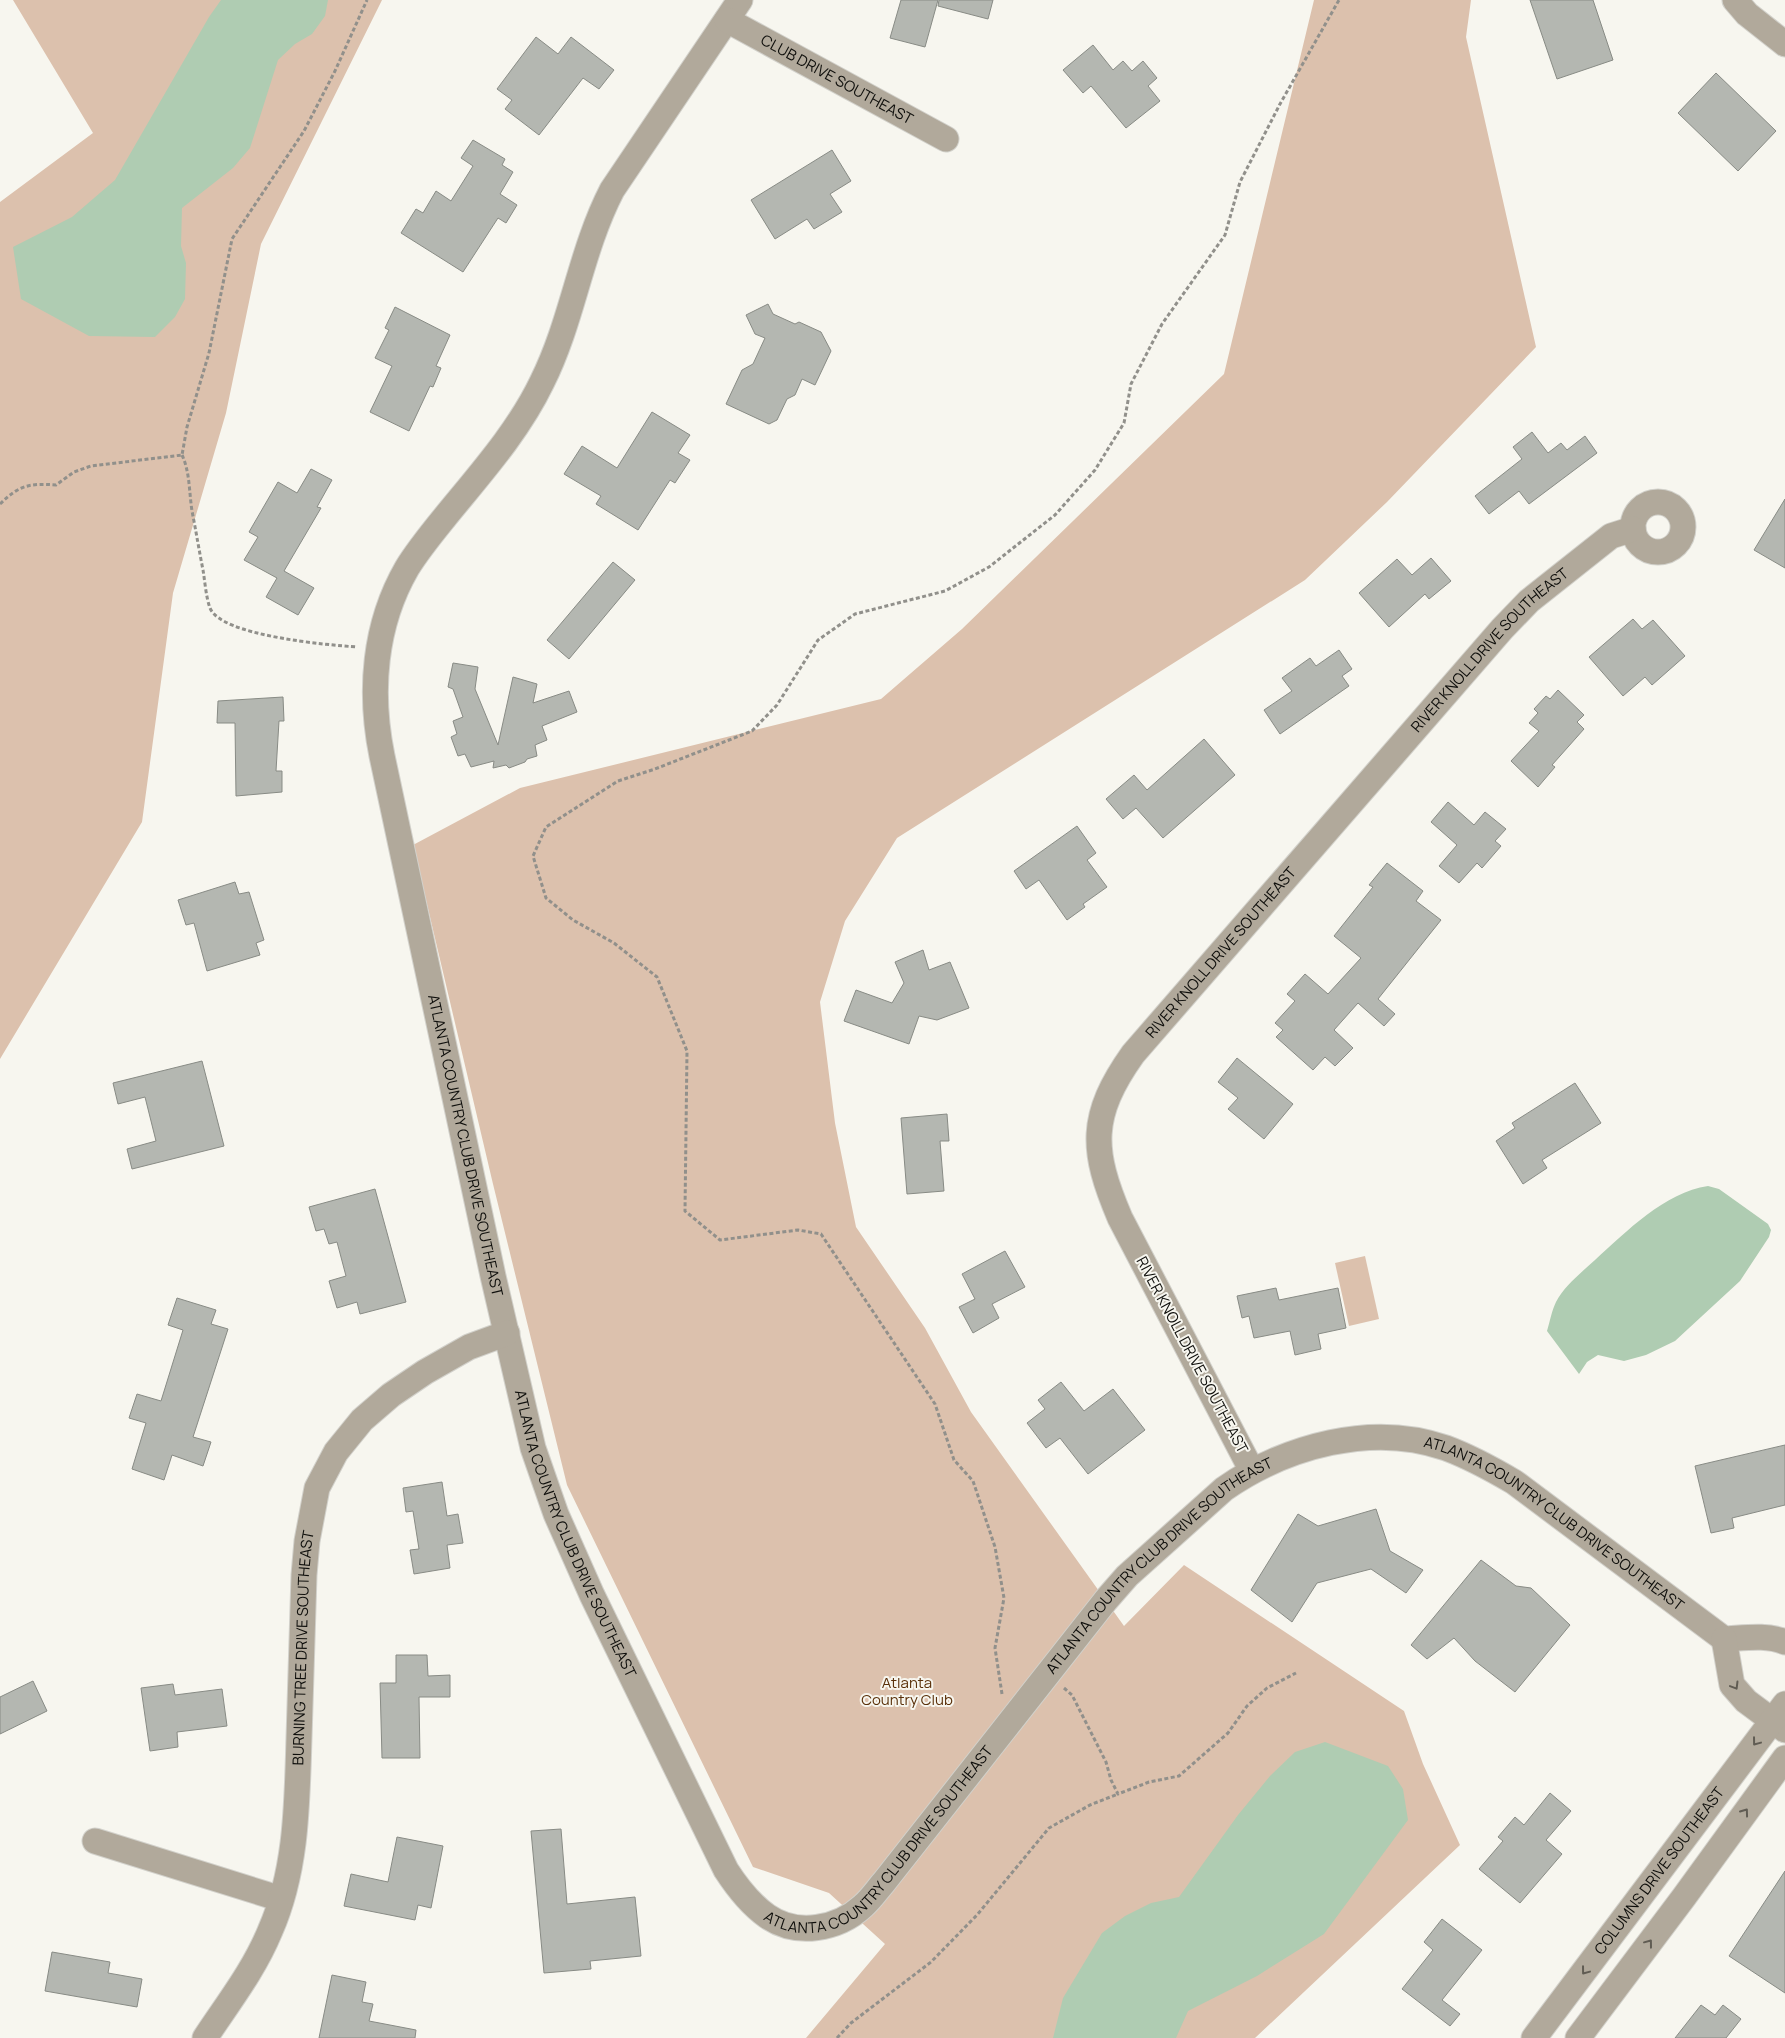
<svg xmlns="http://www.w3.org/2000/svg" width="1785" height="2038" font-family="Manrope,sans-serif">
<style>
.green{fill:#dcc1ad}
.water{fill:#afccb2}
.building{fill:#b4b7b1;stroke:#888b85}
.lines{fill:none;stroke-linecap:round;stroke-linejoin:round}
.minor-casing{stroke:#d2d1cb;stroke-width:27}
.path{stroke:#91908b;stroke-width:3;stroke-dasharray:4 2.5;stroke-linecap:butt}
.minor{stroke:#b1a99b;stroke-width:25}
.oneway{stroke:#605c53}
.labels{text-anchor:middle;stroke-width:4;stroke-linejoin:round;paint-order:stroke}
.street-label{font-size:15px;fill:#0e0e0b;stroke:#f7f6ef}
.park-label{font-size:15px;fill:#5a3009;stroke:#f7f6ef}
</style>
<rect width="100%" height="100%" fill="#f7f6ef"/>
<g class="green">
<path d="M13,0H382L261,244L226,413L173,593L142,822L0,1059V202L93,133Z"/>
<path d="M1314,0H1471L1466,37L1536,347L1387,502L1305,580L897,838L845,921L820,1002L835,1123L856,1227L925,1328L971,1412L1124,1626L1184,1565L1404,1711L1423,1764L1460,1845L1255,2038H806L885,1944L829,1893L753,1867L567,1485L493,1184L413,845L520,788L881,699L962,629L1224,374Z"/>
<path d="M1365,1256L1379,1319L1349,1326L1335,1263Z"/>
</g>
<g class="water">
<path d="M221,0H328L325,16L312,34L295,44L278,60L250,148L233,168L182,208L181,246L186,263L185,299L175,317L155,337L89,336L21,299L13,247L72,217L115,180L209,17Z"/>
<path d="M1708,1186L1719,1189L1768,1224L1771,1230L1769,1237L1740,1281L1675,1341L1646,1355L1624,1361L1598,1355L1587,1362L1579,1374L1547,1331C1550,1321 1552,1310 1556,1302C1564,1286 1582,1272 1595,1260C1626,1232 1665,1192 1708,1186Z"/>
<path d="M1325,1742L1388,1766L1403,1789L1408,1820L1324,1934L1257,1976L1188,2011L1176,2038H1053L1063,1998L1102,1933L1125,1916L1151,1903L1179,1897L1238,1815L1270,1776L1295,1752Z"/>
</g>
<g class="building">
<path d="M901,0H938L925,47L890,38Z"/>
<path d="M939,0H993L988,19L938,6Z"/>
<path d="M1530,0H1593L1613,60L1557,79Z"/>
<path d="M536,37L558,54L571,37L614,70L599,89L583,78L539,135L505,109L512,100L497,89Z"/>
<path d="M1093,45L1113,70L1123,61L1132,71L1143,61L1157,78L1148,86L1160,101L1126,128L1091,86L1083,93L1063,70Z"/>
<path d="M1716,73L1776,131L1738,171L1678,113Z"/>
<path d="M473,140L505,159L502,165L513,172L500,194L517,205L506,223L498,218L463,272L401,233L416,209L423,213L436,191L451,201L473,166L461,158Z"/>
<path d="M832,150L851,181L830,194L842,212L814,229L807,219L775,239L751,200Z"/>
<path d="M768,304L773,314L795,324L799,322L821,332L831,351L815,385L802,379L795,395L787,399L777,420L769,424L726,404L742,370L753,364L765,338L755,334L746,315Z"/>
<path d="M395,307L450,335L436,366L441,368L433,387L430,386L409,431L370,412L392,366L375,358L389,330L385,328Z"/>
<path d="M652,412L690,435L678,453L690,460L675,483L670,480L638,530L596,504L601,496L564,474L582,446L617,468Z"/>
<path d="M1532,432L1548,453L1561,443L1567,450L1585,436L1597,453L1529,504L1519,491L1489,514L1475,496L1522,459L1513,447Z"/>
<path d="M311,469L332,480L317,507L321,508L284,571L314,588L298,615L266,597L277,578L244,560L258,537L249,532L278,482L297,493Z"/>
<path d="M1785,499V568L1754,550Z"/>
<path d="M1431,558L1451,581L1429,599L1425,594L1389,627L1359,593L1397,559L1412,575Z"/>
<path d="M613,562L635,580L569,659L547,640Z"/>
<path d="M1633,619L1642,629L1653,620L1685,656L1652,685L1645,677L1623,696L1589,657Z"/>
<path d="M1339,650L1352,669L1342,676L1349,686L1280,734L1264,710L1292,691L1282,678L1310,658L1316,666Z"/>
<path d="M453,663L478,667L475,689L498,745L513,677L537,684L533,703L569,691L577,712L542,726L547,740L535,745L537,756L527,759L525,762L509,768L506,765L493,768L494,761L471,767L465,754L458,756L451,737L457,734L453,721L463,717L453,689L448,687Z"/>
<path d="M1558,690L1584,715L1577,722L1584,729L1552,765L1555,767L1538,787L1511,761L1539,731L1529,723L1538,713L1534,709L1546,696L1550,699Z"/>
<path d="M283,697L284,721H279L276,771H282V792L236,796L235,723H217L218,701Z"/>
<path d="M1204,739L1235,775L1163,838L1136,808L1123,819L1106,799L1134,775L1147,790Z"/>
<path d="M1448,802L1474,825L1485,812L1506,829L1495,841L1501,846L1482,868L1477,863L1459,883L1439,866L1457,845L1431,822Z"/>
<path d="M1077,826L1096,853L1087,860L1107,887L1083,904L1085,907L1067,920L1039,880L1026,889L1014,871Z"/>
<path d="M1387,863L1423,891L1416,901L1441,920L1378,999L1395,1014L1384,1026L1358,1003L1334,1030L1353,1048L1335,1066L1325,1057L1313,1070L1276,1037L1283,1030L1275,1023L1295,1001L1287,994L1305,974L1328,994L1361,958L1334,936L1373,887L1369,885Z"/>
<path d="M235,882L239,894L249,892L264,940L256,943L260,955L207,971L194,923L186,925L178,900Z"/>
<path d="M923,950L929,970L950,962L969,1008L937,1020L919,1016L909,1044L844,1021L856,990L892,1003L904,983L895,962Z"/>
<path d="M1237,1058L1293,1104L1264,1139L1228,1109L1238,1098L1218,1082Z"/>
<path d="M202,1061L224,1146L132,1169L127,1149L156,1141L145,1097L118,1104L113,1083Z"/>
<path d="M1575,1083L1601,1123L1542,1160L1547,1168L1523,1184L1496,1141L1515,1128L1512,1123Z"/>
<path d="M947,1114L949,1141H940L944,1191L907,1194L901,1118Z"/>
<path d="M375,1189L406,1302L360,1314L357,1302L337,1308L329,1281L346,1276L337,1242L329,1244L324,1229L316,1231L309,1207Z"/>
<path d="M1005,1251L1025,1287L992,1304L999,1318L973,1333L959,1307L975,1299L962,1274Z"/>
<path d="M1276,1288L1279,1300L1338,1288L1346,1328L1318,1334L1321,1349L1295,1355L1290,1331L1254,1338L1249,1316L1242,1318L1237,1296Z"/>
<path d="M177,1298L216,1310L211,1324L228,1329L193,1437L211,1442L203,1466L172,1455L164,1480L132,1469L146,1423L129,1418L137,1394L161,1401L183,1330L168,1325Z"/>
<path d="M1061,1382L1084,1411L1113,1389L1145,1430L1088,1474L1060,1438L1046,1448L1027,1423L1045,1409L1038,1400Z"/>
<path d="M1785,1445V1505L1732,1518L1734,1528L1711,1533L1695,1466Z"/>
<path d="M442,1482L447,1516L458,1514L463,1543L447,1545L450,1568L414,1574L410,1550L419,1549L413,1511L406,1512L403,1488Z"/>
<path d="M1376,1509L1390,1551L1423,1570L1406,1593L1371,1569L1317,1583L1292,1622L1251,1590L1298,1514L1318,1526Z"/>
<path d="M1481,1560L1516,1586L1531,1588L1570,1625L1515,1692L1475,1661L1454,1638L1427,1659L1411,1645Z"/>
<path d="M396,1655H427L428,1676L450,1675V1697H419L420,1758H382L380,1683H396Z"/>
<path d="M33,1681L47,1711L0,1734V1697Z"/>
<path d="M173,1684L175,1695L222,1689L227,1726L177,1732L178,1747L150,1751L141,1688Z"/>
<path d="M1550,1793L1571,1811L1546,1840L1562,1854L1520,1903L1479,1869L1503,1841L1498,1837L1515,1817L1524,1825Z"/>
<path d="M561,1829L567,1904L635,1897L641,1956L590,1961L591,1969L544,1973L531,1831Z"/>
<path d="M397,1837L443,1846L431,1908L418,1905L415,1920L344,1906L351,1874L388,1882Z"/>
<path d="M1785,1871V1993L1729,1956Z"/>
<path d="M1442,1919L1482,1950L1442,2000L1460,2014L1450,2026L1402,1989L1433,1950L1424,1942Z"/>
<path d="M52,1952L110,1962L108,1973L142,1979L137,2007L45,1991Z"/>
<path d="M332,1975L366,1982L362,2002L373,2004L369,2021L416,2030L415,2038H319Z"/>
<path d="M1701,2005L1715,2015L1723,2005L1741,2019L1726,2038H1675Z"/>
</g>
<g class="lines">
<defs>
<g id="minor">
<path id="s1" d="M740,0L612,190C580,252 573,320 542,382C518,432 480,474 445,517C432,533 418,550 407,568C374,625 369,692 382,756L493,1276L533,1448L556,1514L592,1595L726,1870C737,1887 750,1904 767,1916C797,1937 838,1929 863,1906C871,1899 877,1890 884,1882L1106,1600L1127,1576L1224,1489C1286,1446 1372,1422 1446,1448C1470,1457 1492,1469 1514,1482L1724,1639C1744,1638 1767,1634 1785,1642"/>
<path d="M1735,0L1747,14L1785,44"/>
<path id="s2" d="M727,20L946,139"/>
<circle cx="1658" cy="527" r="25"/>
<path id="s3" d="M1252,1471L1120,1218C1091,1150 1089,1116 1133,1054L1502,629L1529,601L1611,536L1633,529"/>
<path d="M1724,1639L1732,1685L1746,1701L1785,1730"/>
<path d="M95,1841L281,1899"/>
<path id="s4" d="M205,2038C228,2003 254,1970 270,1931C297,1870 297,1803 299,1738C301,1684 302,1629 304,1575L307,1541L317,1488L336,1452L362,1420L391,1395L425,1372L469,1347L507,1333"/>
<path id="s5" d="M1534,2038L1785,1704"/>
<path d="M1578,2038L1684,1897L1785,1758"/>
</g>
</defs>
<use href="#minor" class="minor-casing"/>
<g class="path">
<path d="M182,455C190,472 189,492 192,511C196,531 199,550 203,570C205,582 206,597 210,608C221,636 328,645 357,647"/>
<path d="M0,504C19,485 30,483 56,485L74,472L91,466L182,455L187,427L209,353L232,239L304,131L335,71L367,0"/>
<path d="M1064,1688L1072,1695L1106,1762L1111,1780L1118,1794L1149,1782L1179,1776L1228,1733L1247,1706L1267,1688L1296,1673"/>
<path d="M1002,1694L995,1648L1004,1598L995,1547L973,1481L954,1460L935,1404L821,1234L798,1230L720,1240L685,1211L687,1051L657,977L614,943L573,920L546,898L533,856L546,827L618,781L655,769L752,731L777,705L818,640L855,614L945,591L989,567L1055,515L1095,470L1124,423L1131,384L1162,324L1225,235L1240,182L1280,104L1339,0"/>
<path d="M837,2038L851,2023L931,1962L977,1915L1049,1828L1090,1805L1118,1794"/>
</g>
<use href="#minor" class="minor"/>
</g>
<defs><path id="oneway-chevron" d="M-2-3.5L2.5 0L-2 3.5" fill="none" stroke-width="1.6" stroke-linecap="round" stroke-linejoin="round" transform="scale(1.25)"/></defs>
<g class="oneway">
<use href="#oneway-chevron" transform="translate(1735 1686) rotate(59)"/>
<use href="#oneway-chevron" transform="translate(1756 1742) rotate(127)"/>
<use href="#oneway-chevron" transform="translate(1745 1812) rotate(-54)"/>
<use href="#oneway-chevron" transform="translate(1649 1943) rotate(-53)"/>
<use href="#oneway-chevron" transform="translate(1585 1971) rotate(127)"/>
</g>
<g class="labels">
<g class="street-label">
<text dy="5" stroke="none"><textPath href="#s2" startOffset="125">CLUB DRIVE SOUTHEAST</textPath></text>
<text dy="5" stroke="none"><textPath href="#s3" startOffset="1000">RIVER KNOLL DRIVE SOUTHEAST</textPath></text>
<text dy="5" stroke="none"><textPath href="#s3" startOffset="595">RIVER KNOLL DRIVE SOUTHEAST</textPath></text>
<text dy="5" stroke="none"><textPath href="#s1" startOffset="1256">ATLANTA COUNTRY CLUB DRIVE SOUTHEAST</textPath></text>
<text transform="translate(1192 1355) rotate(62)" y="5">RIVER KNOLL DRIVE SOUTHEAST</text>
<text dy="5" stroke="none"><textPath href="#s1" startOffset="3115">ATLANTA COUNTRY CLUB DRIVE SOUTHEAST</textPath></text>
<text dy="5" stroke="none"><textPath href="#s1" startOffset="1661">ATLANTA COUNTRY CLUB DRIVE SOUTHEAST</textPath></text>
<text dy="5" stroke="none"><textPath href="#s1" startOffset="2650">ATLANTA COUNTRY CLUB DRIVE SOUTHEAST</textPath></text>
<text dy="5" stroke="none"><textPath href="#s4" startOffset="412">BURNING TREE DRIVE SOUTHEAST</textPath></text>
<text dy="5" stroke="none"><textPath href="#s1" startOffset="2245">ATLANTA COUNTRY CLUB DRIVE SOUTHEAST</textPath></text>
<text dy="5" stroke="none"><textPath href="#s5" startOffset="209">COLUMNS DRIVE SOUTHEAST</textPath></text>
</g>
<g class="park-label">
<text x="907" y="1688">Atlanta<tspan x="907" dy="17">Country Club</tspan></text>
</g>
</g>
</svg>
